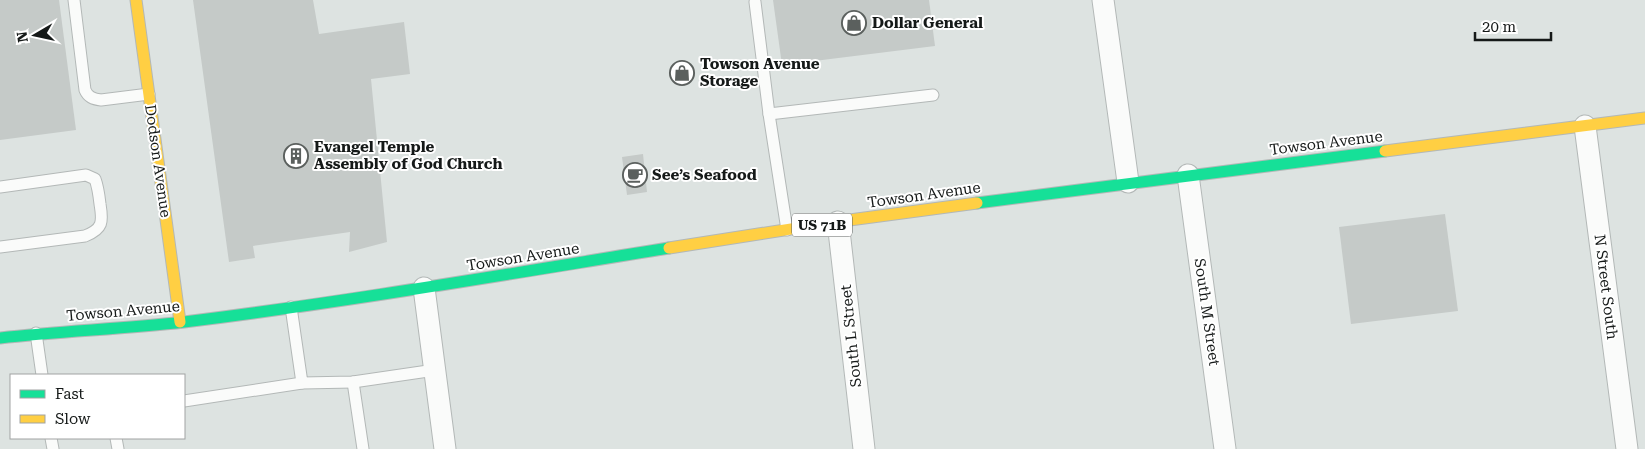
<svg xmlns="http://www.w3.org/2000/svg" width="1645" height="449" font-family="'Roboto Serif',serif">
<style>
.building{fill:#c5cac8}
.lines{fill:none;stroke-linecap:round;stroke-linejoin:round}
.lane-casing{stroke:#b3b8b7;stroke-width:13}
.street-casing{stroke:#b3b8b7;stroke-width:23}
.fast-casing{stroke:#b3b8b7;stroke-width:13}
.slow-casing{stroke:#b3b8b7;stroke-width:13}
.lane{stroke:#fafbfa;stroke-width:11}
.street{stroke:#fafbfa;stroke-width:21}
.fast{stroke:#16e098;stroke-width:11}
.slow{stroke:#ffcf43;stroke-width:11}
.labels{text-anchor:middle;stroke-width:4;stroke-linejoin:round;paint-order:stroke}
.shield{fill:#fff;stroke:#5b5e5d;stroke-width:1}
.shield-label{font-size:14px;font-weight:bold;fill:#151918}
.poi-label{font-size:15px;font-weight:bold;fill:#151918;stroke:#fff;text-anchor:start}
.street-label{font-size:15px;fill:#151918;stroke:#fff}
</style>
<rect width="100%" height="100%" fill="#dde3e1"/>
<g class="building">
<path d="M0,0H59L76,130L0,140Z"/>
<path d="M193,0H313L319,34L404,22L410,74L371,79L387,242L349,252L350,232L253,246L255,258L229,262Z"/>
<path d="M773,0H929L935,46L782,65Z"/>
<path d="M643,154L647,192L627,195L622,157Z"/>
<path d="M1445,214L1458,311L1351,324L1339,227Z"/>
</g>
<g class="lines">
<defs>
<g id="lane">
<path d="M74,0L85,90C88,97 93,99 101,100L149,94"/>
<path d="M755,2L769,114L787,230"/>
<path d="M769,114L933,95"/>
<path d="M0,187L86,175L95,179C98,187 99,195 100,204C103,222 103,229 85,236L0,247"/>
<path d="M291,307L302,383L353,382L435,370"/>
<path d="M36,333L42,375"/>
<path d="M353,382L363,449"/>
<path d="M184,401L302,383"/>
<path d="M51,438L53,449"/>
<path d="M116,438L118,449"/>
</g>
<g id="street">
<path d="M1103,0L1128,182"/>
<path d="M1585,126L1627,449"/>
<path d="M1188,175L1225,449"/>
<path d="M838,222L864,449"/>
<path d="M424,288L445,449"/>
</g>
<g id="fast">
<path d="M977,203L1385,151"/>
<path d="M0,338C61,331 123,329 184,322C346,302 508,274 669,248"/>
</g>
<g id="slow">
<path d="M136,0L180,322"/>
<path d="M1385,151L1645,118"/>
<path d="M669,248L842,221L977,203"/>
</g>
</defs>
<use href="#lane" class="lane-casing"/>
<use href="#street" class="street-casing"/>
<use href="#fast" class="fast-casing"/>
<use href="#slow" class="slow-casing"/>
<use href="#lane" class="lane"/>
<use href="#street" class="street"/>
<use href="#fast" class="fast"/>
<use href="#slow" class="slow"/>
</g>
<defs>
<symbol id="shop-ring" viewBox="-11 -11 22 22"><circle r="9.5" fill="#fff" stroke="#5b605e" stroke-width="1.5"/><path d="M-5-2.5h2.3a2.7 3.5 0 0 1 5.4 0H5L5.5 6h-11ZM-1.5-2.5h3a1.5 2.3 0 0 0-3 0Z" fill="#5b605e"/></symbol>
<symbol id="building-ring" viewBox="-11 -11 22 22"><circle r="9.5" fill="#fff" stroke="#5b605e" stroke-width="1.5"/><path d="M-4-6H4V6H1V3H-1V6H-4ZM-2.5-4.3h1.7v1.8h-1.7ZM.8-4.3h1.7v1.8H.8ZM-2.5-1h1.7V.8h-1.7ZM.8-1h1.7V.8H.8Z" fill="#5b605e"/></symbol>
<symbol id="cafe-ring" viewBox="-11 -11 22 22"><circle r="9.5" fill="#fff" stroke="#5b605e" stroke-width="1.5"/><path d="M-5.5-4.5H6V0H3Q3 3.5 0 3.5H-2.5Q-5.5 3.5-5.5 0ZM3-3.2v2h1.7v-2ZM-6 4.5H4V6H-6Z" fill="#5b605e"/></symbol>
</defs>
<g fill-rule="evenodd">
<use href="#shop-ring" x="840" y="9" width="28" height="28"/>
<use href="#shop-ring" x="668" y="59" width="28" height="28"/>
<use href="#building-ring" x="282" y="142" width="28" height="28"/>
<use href="#cafe-ring" x="621" y="161" width="28" height="28"/>
</g>
<g class="labels">
<rect class="shield" x="792" y="213.5" width="60" height="23" rx="4"/>
<g class="shield-label">
<text x="822" y="230">US 71B</text>
</g>
<g class="poi-label">
<text x="872" y="28">Dollar General</text>
<text x="700" y="69">Towson Avenue<tspan x="700" dy="17">Storage</tspan></text>
<text x="314" y="152">Evangel Temple<tspan x="314" dy="17">Assembly of God Church</tspan></text>
<text x="652" y="180">See’s Seafood</text>
</g>
<g class="street-label">
<text transform="translate(1326 143) rotate(-7)" y="5">Towson Avenue</text>
<text transform="translate(158 161) rotate(82)" y="5">Dodson Avenue</text>
<text transform="translate(924 195) rotate(-8)" y="5">Towson Avenue</text>
<text transform="translate(523 257) rotate(-9)" y="5">Towson Avenue</text>
<text transform="translate(1606 287) rotate(83)" y="5">N Street South</text>
<text transform="translate(123 311) rotate(-5)" y="5">Towson Avenue</text>
<text transform="translate(1207 312) rotate(82)" y="5">South M Street</text>
<text transform="translate(851 336) rotate(-96)" y="5">South L Street</text>
</g>
</g>
<rect x="10" y="374" width="175" height="65" fill="#ffffff" stroke="#a1a3a3"/>
<rect x="20" y="390" width="25" height="8" fill="#16e098" stroke="#a1a3a3"/>
<text x="55" y="399" font-size="15" fill="#151918">Fast</text>
<rect x="20" y="415" width="25" height="8" fill="#ffcf43" stroke="#a1a3a3"/>
<text x="55" y="424" font-size="15" fill="#151918">Slow</text>
<g transform="translate(35 35) rotate(261)" stroke="#ffffff" stroke-width="4" paint-order="stroke">
<path d="M0-4L9 19L0 12L-9 19Z" fill="#151918"/>
<text y="-8" font-size="14" font-weight="bold" text-anchor="middle" fill="#151918">N</text>
</g>
<path d="M1475 32v8h76v-8" fill="none" stroke="#151918" stroke-width="2.5"/>
<text x="1482" y="32" font-size="15" fill="#151918" stroke="#ffffff" stroke-width="4" paint-order="stroke">20 m</text>
</svg>
